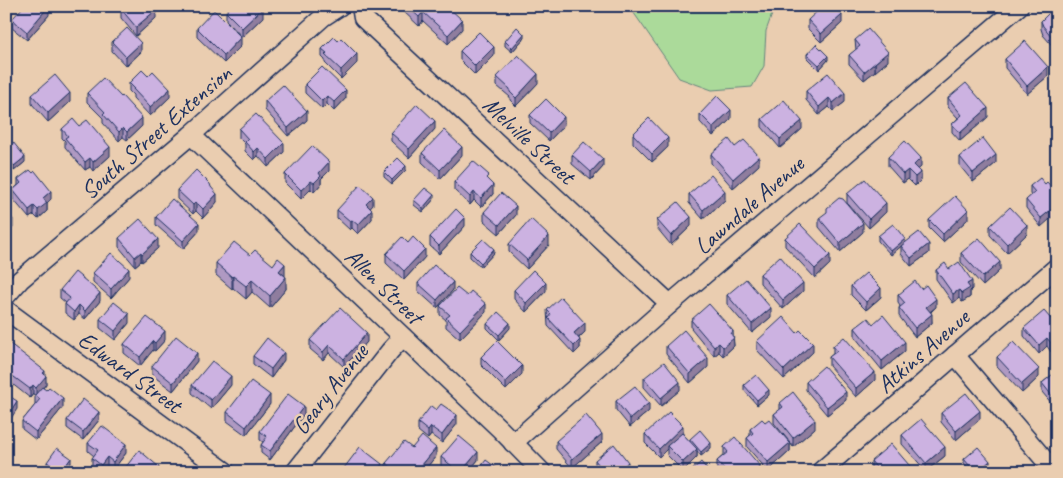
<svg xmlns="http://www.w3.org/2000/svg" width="1063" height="478" font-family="Caveat,sans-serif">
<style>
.green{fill:#abda9a;stroke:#63847c}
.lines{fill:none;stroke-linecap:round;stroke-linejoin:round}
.street-casing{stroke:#1b2f5e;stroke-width:21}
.street{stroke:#eacdb0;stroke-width:18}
.wall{fill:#af99c2;stroke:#1b2f5e}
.shaded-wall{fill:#8f7d9e;stroke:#1b2f5e}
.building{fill:#ccb2e1;stroke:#1b2f5e}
.labels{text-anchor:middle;stroke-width:5;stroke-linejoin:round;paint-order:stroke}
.street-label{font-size:24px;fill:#1b2f5e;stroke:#eacdb0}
</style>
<rect width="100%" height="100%" fill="#eacdb0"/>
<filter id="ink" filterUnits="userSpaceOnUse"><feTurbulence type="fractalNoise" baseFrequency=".02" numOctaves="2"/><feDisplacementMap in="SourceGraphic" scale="10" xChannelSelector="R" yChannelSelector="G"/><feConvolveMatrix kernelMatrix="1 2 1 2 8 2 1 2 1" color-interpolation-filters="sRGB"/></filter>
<g filter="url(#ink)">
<path class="green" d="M629,6H775L766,31L764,66L752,87L712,90L679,78Z"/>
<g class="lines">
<defs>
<g id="street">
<path d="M361,6L363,18L670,304"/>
<path d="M191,135L500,429L542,472"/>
<path d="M6,296L20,280L191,135L323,17L340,6"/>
<path d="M6,310L226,472"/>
<path d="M955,355L1055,472"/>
<path d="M513,443L670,304L1019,6"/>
<path d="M295,472L390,351L403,337"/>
<path d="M820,472L1057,267"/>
</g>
</defs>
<use href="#street" class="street-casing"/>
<use href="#street" class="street"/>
</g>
<g class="wall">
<path d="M402,6H447L462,29L448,44L423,21L419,26L402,10Z"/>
<path d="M923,6H936L929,13Z"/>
<path d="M121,9L156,18L136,36L121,18Z"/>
<path d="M226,12L263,17L242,37L226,20Z"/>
<path d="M1057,12V51L1043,35L1041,29V21Z"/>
<path d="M49,15L27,40L12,28V19Z"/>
<path d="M808,20L842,23L821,42L808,29Z"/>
<path d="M197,28L241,46L224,63L197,37Z"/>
<path d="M524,38L512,52L505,46V41Z"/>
<path d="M855,40L888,61L864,80L849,64V55L856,50Z"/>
<path d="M112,42L141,52L126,66L112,51Z"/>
<path d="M322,49L357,63L341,79L325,63V60L322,57Z"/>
<path d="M460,51L494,56L475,75L460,60Z"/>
<path d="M807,54L828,60L819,70L807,58Z"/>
<path d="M1005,59L1048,76L1027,94L1005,68Z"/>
<path d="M148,76L170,97L150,116L133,98V95L129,91V83Z"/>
<path d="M497,77L538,83L516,106L510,100V97L497,86Z"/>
<path d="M305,84L346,98L334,111L327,104L322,109L305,93Z"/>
<path d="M806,91L845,102L833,111L829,107L819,115L806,100Z"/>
<path d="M87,93L142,126L127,140L123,137L119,141L103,123V118L87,102Z"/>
<path d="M32,95L70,102L48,122L32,104Z"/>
<path d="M948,98L988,117L960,141L952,132V124L958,118L948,107Z"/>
<path d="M265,101L307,120L288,136L265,110Z"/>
<path d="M700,114L731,119L713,136L700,122Z"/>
<path d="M530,115L564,125L549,141L530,123Z"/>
<path d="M762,119L802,129L780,148L762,127Z"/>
<path d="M79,126L110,156L93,171L90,167L85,170L65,147V141L62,138V129Z"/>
<path d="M239,129L284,152L268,167L258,156L254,160L245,151V144L239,138Z"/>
<path d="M435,129L409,158L391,141V133Z"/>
<path d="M633,134L668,147L652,162L633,143Z"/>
<path d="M6,147L25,162L14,171L6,161Z"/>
<path d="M735,147L759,165L733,188L711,163V154Z"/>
<path d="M422,153L462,155L440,179L422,162Z"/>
<path d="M572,155L603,167L591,180L572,164Z"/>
<path d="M888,157L921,167L918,169L921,180L915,186L908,179L903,183L888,166Z"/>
<path d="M960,157L996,163L973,182L960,166Z"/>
<path d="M406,170L392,184L384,177V172Z"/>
<path d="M329,171L321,179V184L314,192L311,189L301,199L285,183V174Z"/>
<path d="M1057,172V189L1052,184V175Z"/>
<path d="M18,179L51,199L47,203V211L38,219L34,215L29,218L13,199V190L18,185Z"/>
<path d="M489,181L493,194L481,207L474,200L470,205L454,190V182Z"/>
<path d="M1045,184L1041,227L1026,208V200L1031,196L1030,194V186Z"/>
<path d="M211,187L217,202L203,218L196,211L193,214L177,199V190Z"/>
<path d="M689,194L725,200L703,219L689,203Z"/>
<path d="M847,194L886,212L869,228L847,203Z"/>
<path d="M434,199L423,212L414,205V200Z"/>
<path d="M373,205L370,208L372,219L358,234L352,228L350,230L337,218V210Z"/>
<path d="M484,212L516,215L499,234L484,221Z"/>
<path d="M156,217L199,231L183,249L156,225Z"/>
<path d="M819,218L863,232L840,252L819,227Z"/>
<path d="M968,219L943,242L929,228V220Z"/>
<path d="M657,220L691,226L671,245L657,228Z"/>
<path d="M465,226L439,254L430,246V237Z"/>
<path d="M990,226L1027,234L1007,253L990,235Z"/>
<path d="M878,236L929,253L911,266L901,254V246L891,255L878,241Z"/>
<path d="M119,238L158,248L142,262L141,261L135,266L119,247Z"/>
<path d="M785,238L830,264L815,278L785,246Z"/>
<path d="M408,243L425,257L404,280L386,263V254Z"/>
<path d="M509,244L549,245L527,269L509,252Z"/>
<path d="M470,252L494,253L481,267L470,257Z"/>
<path d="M961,253L1000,270L983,286L961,262Z"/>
<path d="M250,255L285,276L286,289L270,308L252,292L246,299L233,288L232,289L216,275V263Z"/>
<path d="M949,269L972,289L970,291V297L962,302L959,298L953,303L936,279V270Z"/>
<path d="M93,273L129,277L111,298L93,282Z"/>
<path d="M760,274L803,291L783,309L760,283Z"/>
<path d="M418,283L453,290L437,308L418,291Z"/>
<path d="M851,286L881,297L866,310L851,295Z"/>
<path d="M60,290L100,301L85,319L79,314L74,320L65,313V304L66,303L60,298Z"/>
<path d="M514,290L546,291L526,312L514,299Z"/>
<path d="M727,295L771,317L752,333L727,304Z"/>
<path d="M898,295L936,307L931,312L932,323L915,337L899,316V308L900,306L898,303Z"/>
<path d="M1057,300V311L1056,309V301Z"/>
<path d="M440,306L486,312L460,339L446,327V320L440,315Z"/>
<path d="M547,310L585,332L579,338L580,348L574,354L548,326Z"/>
<path d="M100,319L129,323L115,340L100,328Z"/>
<path d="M691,320L733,337L734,346L723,356L719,352L714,356L691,328Z"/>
<path d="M487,324L510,328L499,340L487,328Z"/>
<path d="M873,324L905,351L882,370L855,337V328Z"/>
<path d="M1057,326L1051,352L1047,346L1039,354L1024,336V328Z"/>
<path d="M797,333L813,352L784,379L757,350V341Z"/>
<path d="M165,340L155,351L153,350L140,366L124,353V344Z"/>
<path d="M310,340L367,342L344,367L329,353L323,360L310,349Z"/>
<path d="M666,346L708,367L690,383L666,354Z"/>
<path d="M833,346L875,380L856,397L829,366V357L833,354Z"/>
<path d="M6,348L45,375L46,384L43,388L63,407L36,440L22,429V421L36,404H35V395L33,394L30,398L6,379Z"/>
<path d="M253,356L284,360L271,378L253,364Z"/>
<path d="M481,357L522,374L506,390L481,365Z"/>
<path d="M997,357L1039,377L1022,393L997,366Z"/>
<path d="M197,361L173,391L152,375V366Z"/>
<path d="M1057,371L1053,405L1042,392V383Z"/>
<path d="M644,378L680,390L661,406L644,387Z"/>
<path d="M806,382L846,400L827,415L806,390Z"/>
<path d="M192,385H231L211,409L192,393Z"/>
<path d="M744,385L769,395L757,405L744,390Z"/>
<path d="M616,401L649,411L630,427L616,410Z"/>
<path d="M780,403L815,428L793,447L790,443V451L768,471L747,447V438L750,435V429L765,422L788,440L774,423V414L780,410Z"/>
<path d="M270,404L246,435L227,421V412Z"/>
<path d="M941,413L980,419L956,440L941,422Z"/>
<path d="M304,414L270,460L261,453V445L263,442L260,440V431Z"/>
<path d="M67,420H99L83,440L67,428Z"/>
<path d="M418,423L457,424L442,443L431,435L428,439L418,431Z"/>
<path d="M645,434H683L690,442V439L711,448L701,456L697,451V457L683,471L667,455V449L659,457L645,443Z"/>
<path d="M902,435L945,456L926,471L902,444Z"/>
<path d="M556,441L602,442L572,468L556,449Z"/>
<path d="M88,443L126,453L113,470L107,466L103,472H99L92,467V458L94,456L88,451Z"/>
<path d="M724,447L760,472H719L717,469V461L724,455Z"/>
<path d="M436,456L423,472H386V463Z"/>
<path d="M441,457L478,460L468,472H449L441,466Z"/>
<path d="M964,459L990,465L983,472H971L964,463Z"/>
<path d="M595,460L628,471L627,472H598L595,468Z"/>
<path d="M871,461L915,472H873L871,469Z"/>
<path d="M47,462L71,463L65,472H54L47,466Z"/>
</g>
<g class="shaded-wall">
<path d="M49,6V15L27,40V32Z"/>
<path d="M929,6H936L929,13Z"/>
<path d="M263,8V17L242,37V28Z"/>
<path d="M156,10V18L136,36V27Z"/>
<path d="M423,12V21L419,26V17Z"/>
<path d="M842,15V23L821,42V34Z"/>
<path d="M462,20V29L448,44V35Z"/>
<path d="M524,34V38L512,52V48Z"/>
<path d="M241,37V46L224,63V55Z"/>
<path d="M141,43V52L126,66V57Z"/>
<path d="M494,47V56L475,75V66Z"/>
<path d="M888,52V61L875,72V63Z"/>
<path d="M357,54V63L341,79V70Z"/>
<path d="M828,56V60L819,70V65Z"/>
<path d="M875,63V71L864,80V72Z"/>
<path d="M1048,67V76L1027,94V86Z"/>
<path d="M538,74V83L516,106V98Z"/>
<path d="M170,89V97L150,116V107Z"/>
<path d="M346,90V98L334,111V102Z"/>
<path d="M70,93V102L48,122V113Z"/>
<path d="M845,93V102L833,111V103Z"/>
<path d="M327,96V104L322,109V101Z"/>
<path d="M829,98V107L819,115V107Z"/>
<path d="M988,108V117L960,141V133Z"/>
<path d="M731,110V119L713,136V127Z"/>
<path d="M307,111V120L288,136V128Z"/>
<path d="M564,117V125L549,141V133Z"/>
<path d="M142,118V126L127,140V132Z"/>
<path d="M435,121V129L409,158V149Z"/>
<path d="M802,121V129L780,148V139Z"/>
<path d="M123,128V137L119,141V132Z"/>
<path d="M668,138V147L652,162V154Z"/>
<path d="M284,143V152L268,167V159Z"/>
<path d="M110,147V156L93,171V162Z"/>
<path d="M462,147V155L440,179V170Z"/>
<path d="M258,148V156L254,160V152Z"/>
<path d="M996,155V163L973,182V173Z"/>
<path d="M759,156V165L733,188V179Z"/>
<path d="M25,157V162L14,171V166Z"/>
<path d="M90,158V167L85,170V162Z"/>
<path d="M921,158V167L914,173V165Z"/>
<path d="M603,159V167L591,180V172Z"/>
<path d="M329,162V171L321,179V184L314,192V183L319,173Z"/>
<path d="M406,166V170L392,184V180Z"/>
<path d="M908,170V179L903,183V174Z"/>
<path d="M921,172V180L915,186V177Z"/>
<path d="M311,181V189L301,199V190Z"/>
<path d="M493,185V194L481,207V198Z"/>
<path d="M51,191V199L47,203V211L38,219V210L43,198Z"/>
<path d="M725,191V200L703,219V210Z"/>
<path d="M474,192V200L470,205V197Z"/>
<path d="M217,194V202L203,218V209Z"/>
<path d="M434,195V199L423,212V208Z"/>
<path d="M373,197V205L366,213V204Z"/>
<path d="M196,202V211L193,214V205Z"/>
<path d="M886,203V212L869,228V219Z"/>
<path d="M1057,205V213L1041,227V218Z"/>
<path d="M34,206V215L29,218V210Z"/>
<path d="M516,206V215L499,234V225Z"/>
<path d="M372,210V219L358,234V225Z"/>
<path d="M968,210V219L943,242V234Z"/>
<path d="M691,217V226L671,245V236Z"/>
<path d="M465,218V226L439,254V246Z"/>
<path d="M13,219V228L6,235V226Z"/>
<path d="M352,220V228L350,230V221Z"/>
<path d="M199,223V231L183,249V241Z"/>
<path d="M863,223V232L840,252V243Z"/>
<path d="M1027,225V234L1007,253V244Z"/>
<path d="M549,236V245L527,269V260Z"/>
<path d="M158,239V248L142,262V254Z"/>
<path d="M905,239V243L891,255V251Z"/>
<path d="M929,244V253L911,266V258Z"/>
<path d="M425,249V257L404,280V271Z"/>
<path d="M494,249V253L481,267V263Z"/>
<path d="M141,252V261L135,266V257Z"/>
<path d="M830,255V264L815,278V269Z"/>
<path d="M1000,262V270L983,286V277Z"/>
<path d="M285,264V276L279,271Z"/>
<path d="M129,269V277L111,298V289Z"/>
<path d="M233,276V288L232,289V277Z"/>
<path d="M286,277V289L270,308V296Z"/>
<path d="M252,280V292L246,299V286Z"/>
<path d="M972,281V289L970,291V297L962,302V293L967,284Z"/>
<path d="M453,282V290L437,308V300Z"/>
<path d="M546,283V291L526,312V303Z"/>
<path d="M803,283V291L783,309V300Z"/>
<path d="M881,288V297L866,310V302Z"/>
<path d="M959,290V298L953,303V294Z"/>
<path d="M100,293V301L85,319V311Z"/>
<path d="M936,299V307L926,315V307Z"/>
<path d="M486,304V312L460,339V331Z"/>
<path d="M79,305V314L74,320V312Z"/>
<path d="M771,308V317L752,333V324Z"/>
<path d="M129,314V323L115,340V331Z"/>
<path d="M932,314V323L915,337V328Z"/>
<path d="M510,323V328L499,340V335Z"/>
<path d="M585,323V332L574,342V333Z"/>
<path d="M165,331V340L155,351V343Z"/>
<path d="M733,331L734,346L723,356V347L731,334Z"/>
<path d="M367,333V342L344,367V359Z"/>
<path d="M1047,338V346L1039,354V345Z"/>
<path d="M1057,338V347L1051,352V343Z"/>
<path d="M580,340V348L574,354V346Z"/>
<path d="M153,341V350L140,366V357Z"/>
<path d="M905,342V351L882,370V361Z"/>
<path d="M719,343V352L714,356V347Z"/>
<path d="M813,343V352L784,379V370Z"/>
<path d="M329,345V353L323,360V352Z"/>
<path d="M284,352V360L271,378V369Z"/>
<path d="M197,353V361L173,391V383Z"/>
<path d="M708,358V367L690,383V374Z"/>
<path d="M522,366V374L506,390V382Z"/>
<path d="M1039,369V377L1022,393V384Z"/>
<path d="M45,371V378L46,376V384L36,396V388L43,373Z"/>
<path d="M875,372V380L856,397V388Z"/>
<path d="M231,376V385L211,409V400Z"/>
<path d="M680,382V390L661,406V398Z"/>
<path d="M33,385V394L30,398V389Z"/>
<path d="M769,390V395L757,405V400Z"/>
<path d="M846,392V400L827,415V407Z"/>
<path d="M1057,394V402L1053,405V397Z"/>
<path d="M270,395V404L246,435V427Z"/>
<path d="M63,398V407L36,440V432Z"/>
<path d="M17,401V409L6,426V418Z"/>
<path d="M649,403V411L630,427V419Z"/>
<path d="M304,406V414L270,460V451Z"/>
<path d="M980,411V419L956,440V431Z"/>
<path d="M99,412V420L83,440V432Z"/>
<path d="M457,415V424L442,443V435Z"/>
<path d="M815,420V428L793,447V438Z"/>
<path d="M683,426V435L667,446V449L659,457V449Z"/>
<path d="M431,427V435L428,439V431Z"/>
<path d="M602,434V442L572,468V459Z"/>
<path d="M711,443V448L701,456V452Z"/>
<path d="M790,443V451L768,471V462Z"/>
<path d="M126,444V453L113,470V462Z"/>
<path d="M945,447V456L926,471V463Z"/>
<path d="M436,448V456L423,472H416Z"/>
<path d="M697,449V457L683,471V462Z"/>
<path d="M478,452V460L468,472H461Z"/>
<path d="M107,457V466L103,472H101V465Z"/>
<path d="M71,458V463L65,472H61Z"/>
<path d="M990,461V465L983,472H977Z"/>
<path d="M628,462V471L627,472H617Z"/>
<path d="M382,464V472H376Z"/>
<path d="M760,466V472H754Z"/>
<path d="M159,467V472H155Z"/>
</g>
<g class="building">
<path d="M24,6H49L27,32L12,19Z"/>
<path d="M124,6H153L156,10L136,27L121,9Z"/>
<path d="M231,6H261L263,8L242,28L226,12Z"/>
<path d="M407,6H447L462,20L448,35L423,12L419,17Z"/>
<path d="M823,6H834L842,15L821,34L808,20Z"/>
<path d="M1053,9L1057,12V43L1043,26L1041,21Z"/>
<path d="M214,10L241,37L224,55L197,28Z"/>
<path d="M517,27L524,34L512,48L505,41Z"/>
<path d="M127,28L141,43L126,57L112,42Z"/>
<path d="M868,29L888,52L864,72L849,55L860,46L855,40Z"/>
<path d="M479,32L494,47L475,66L460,51Z"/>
<path d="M334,37L338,41L341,38L357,54L341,70L325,55L327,53L322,49Z"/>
<path d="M1025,41L1048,67L1027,86L1005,59Z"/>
<path d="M816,44L828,56L819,65L807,54Z"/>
<path d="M518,55L538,74L516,98L510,92V89L497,77Z"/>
<path d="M322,67L346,90L334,102L327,96L322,101L305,84Z"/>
<path d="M142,70L148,76L153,71L170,89L150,107L133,89L134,88L129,83Z"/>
<path d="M828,73L845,93L833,103L829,98L819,107L806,91Z"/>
<path d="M55,75L70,93L48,113L32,95Z"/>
<path d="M103,78L121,97L122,96L142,118L127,132L123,128L119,132L103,114L105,112L87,93Z"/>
<path d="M966,83L988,108L960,133L952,124L962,115L948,98Z"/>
<path d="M283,85L307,111L288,128L265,101Z"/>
<path d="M717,96L731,110L713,127L700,114Z"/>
<path d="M546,99L564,117L549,133L530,115Z"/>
<path d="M784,100L802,121L780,139L762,119Z"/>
<path d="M417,104L435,121L409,149L391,133Z"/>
<path d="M256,114L284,143L268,159L258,148L254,152L245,142L248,139L239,129Z"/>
<path d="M649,118L668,138L652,154L633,134Z"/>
<path d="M73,119L79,126L87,120L110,147L93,162L90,158L85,162L65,138L68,136L62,129Z"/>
<path d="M444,130L462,147L440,170L422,153Z"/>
<path d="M983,138L996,155L973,173L960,157Z"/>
<path d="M729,139L735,147L744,140L759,156L733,179L711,154Z"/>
<path d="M905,141L921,158L914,165L921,172L915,177L908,170L903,174L888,157Z"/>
<path d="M13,142L25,157L14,166L6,156V147Z"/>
<path d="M584,142L603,159L591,172L572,155Z"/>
<path d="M312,146L329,162L319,173L321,176L314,183L311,181L301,190L285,174Z"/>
<path d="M398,158L406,166L392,180L384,172Z"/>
<path d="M473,161L489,175L486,178L493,185L481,198L474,192L470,197L454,182Z"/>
<path d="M30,170L33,173L35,171L51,191L43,198L47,203L38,210L34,206L29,210L13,190L21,183L18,179Z"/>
<path d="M196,170L210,184L211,187L217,194L203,209L196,202L193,205L177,190Z"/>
<path d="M1057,172V180L1052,175Z"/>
<path d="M711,175L725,191L703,210L689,194Z"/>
<path d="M1040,178L1045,184L1047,182L1057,193V205L1041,218L1026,200L1035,192L1030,186Z"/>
<path d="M865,179L886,203L869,219L847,194Z"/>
<path d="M360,185L373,197L366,204L372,210L358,225L352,220L350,221L337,210Z"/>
<path d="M425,188L434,195L423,208L414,200Z"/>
<path d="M501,193L516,206L499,225L484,212Z"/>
<path d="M955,196L968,210L943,234L929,220Z"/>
<path d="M839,198L843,199L863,223L840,243L819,218L827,212V208Z"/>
<path d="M172,199L199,223L183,241L156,217Z"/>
<path d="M678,202L691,217L671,236L657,220Z"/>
<path d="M1010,207L1027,225L1007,244L990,226Z"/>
<path d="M456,209L465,218L439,246L430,237Z"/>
<path d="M6,212L13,219L6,226Z"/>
<path d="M140,219L158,239L142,254L141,252L135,257L119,238Z"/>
<path d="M531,219L549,236L527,260L509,244Z"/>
<path d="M800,224L830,255L815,269L785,238Z"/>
<path d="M893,224L905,239L891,251L878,236Z"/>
<path d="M919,232L929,244L911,258L901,246Z"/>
<path d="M402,237L408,243L413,237L425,249L404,271L386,254Z"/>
<path d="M979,238L1000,262L983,277L961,253Z"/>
<path d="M483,239L494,249L481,263L470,252Z"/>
<path d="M234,242L250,255L255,250L273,265L278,258L285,264L279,271L286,277L270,296L252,280L246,286L233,276L232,277L216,263Z"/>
<path d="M111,253L129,269L111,289L93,273Z"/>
<path d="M780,256L803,283L783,300L760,274Z"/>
<path d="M959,262L972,281L967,284L970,288L962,293L959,290L953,294L936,270L945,263L949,269Z"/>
<path d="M434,265L453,282L437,300L418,283Z"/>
<path d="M533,270L546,283L526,303L514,290Z"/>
<path d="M75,272L100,293L85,311L79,305L74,312L65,304L70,298L60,290Z"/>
<path d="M866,273L881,288L866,302L851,286Z"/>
<path d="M746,279L771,308L752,324L727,295Z"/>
<path d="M915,281L921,289L926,285L936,299L926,307L932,314L915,328L899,308L905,303L898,295Z"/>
<path d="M457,288L467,296L471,291L486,304L460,331L446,318L450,315L440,306Z"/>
<path d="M561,297L585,323L574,333L580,340L574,346L548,318L551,314L547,310Z"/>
<path d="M114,302L129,314L115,331L100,319Z"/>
<path d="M709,304L733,331L731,334L734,338L723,347L719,343L714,347L691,320Z"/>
<path d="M340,308L367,333L344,359L329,345L323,352L310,340Z"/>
<path d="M1044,311L1057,326V338L1051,343L1047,338L1039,345L1024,328Z"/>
<path d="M498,312L510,323L499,335L487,324Z"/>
<path d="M883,315L905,342L882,361L855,328L868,318L873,324Z"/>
<path d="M147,317L165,331L155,343L153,341L140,357L124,344Z"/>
<path d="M783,317L797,333L800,330L813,343L784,370L757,341Z"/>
<path d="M684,330L708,358L690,374L666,346Z"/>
<path d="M176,336L197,353L173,383L152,366Z"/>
<path d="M844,337L875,372L856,388L829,357L837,351L833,346Z"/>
<path d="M267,338L284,352L271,369L253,356Z"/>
<path d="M497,341L522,366L506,382L481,357Z"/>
<path d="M1013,342L1039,369L1022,384L997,357Z"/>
<path d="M9,343L45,371L43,373L46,376L36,388L33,385L30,389L6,371V348Z"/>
<path d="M212,361L231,376L211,400L192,385Z"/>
<path d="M664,362L680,382L661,398L644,378Z"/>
<path d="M824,366L846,392L827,407L806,382Z"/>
<path d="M1057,371V394L1053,397L1042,383Z"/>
<path d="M756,375L769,390L757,400L744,385Z"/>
<path d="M251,381L270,395L246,427L227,412Z"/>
<path d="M635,386L649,403L630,419L616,401Z"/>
<path d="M42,387L46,390L49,387L63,398L36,432L22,421L40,399L35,395Z"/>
<path d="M793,392L815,420L793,438L774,414L783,407L780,403Z"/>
<path d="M966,393L980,411L956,431L941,413Z"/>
<path d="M6,394L17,401L6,418Z"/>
<path d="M288,394L304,406L270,451L261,445L267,437L260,431Z"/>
<path d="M83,399L99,412L83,432L67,420Z"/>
<path d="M441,404L457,415L442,435L431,427L428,431L418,423L431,406L436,410Z"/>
<path d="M669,412L683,426L659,449L645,434Z"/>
<path d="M586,415L602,434L572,459L556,441Z"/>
<path d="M762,419L765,422L769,419L790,443L768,462L747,438L753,433L750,429Z"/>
<path d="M921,419L945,447L926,463L902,435Z"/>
<path d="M102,426L126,444L113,462L107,457L101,465L92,458L98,450L88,443Z"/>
<path d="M700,430L711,443L701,452L690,439Z"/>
<path d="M682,433L697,449L683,462L667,446Z"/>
<path d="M422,436L436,448L416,472H397L386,463L404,442L412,448Z"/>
<path d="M459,436L478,452L461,472H459L441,457Z"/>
<path d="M735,437L760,466L754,472H727L717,461L728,452L724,447Z"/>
<path d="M614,444L628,462L617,472H600L603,470L595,460Z"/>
<path d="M891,444L915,472H880L871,461Z"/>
<path d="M360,447L382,464L376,472H341Z"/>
<path d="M978,447L990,461L977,472H975L964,459Z"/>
<path d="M57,448L71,458L61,472L47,462Z"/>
<path d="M139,450L159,467L155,472H129L125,468Z"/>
<path d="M486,460L502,472H477Z"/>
<path d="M701,462L709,472H690Z"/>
</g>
</g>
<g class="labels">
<g class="street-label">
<text transform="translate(156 132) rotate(-41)" y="8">South Street Extension</text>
<text transform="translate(529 140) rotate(43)" y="8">Melville Street</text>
<text transform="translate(749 205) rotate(-41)" y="8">Lawndale Avenue</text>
<text transform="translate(384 286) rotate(44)" y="8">Allen Street</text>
<text transform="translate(923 351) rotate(-41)" y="8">Atkins Avenue</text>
<text transform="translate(130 372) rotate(36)" y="8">Edward Street</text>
<text transform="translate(330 389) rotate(-52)" y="8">Geary Avenue</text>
</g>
</g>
<rect width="1063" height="478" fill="none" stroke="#eacdb0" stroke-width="25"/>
<rect x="12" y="12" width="1038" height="453" fill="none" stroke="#1b2f5e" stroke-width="2" filter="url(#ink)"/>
</svg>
